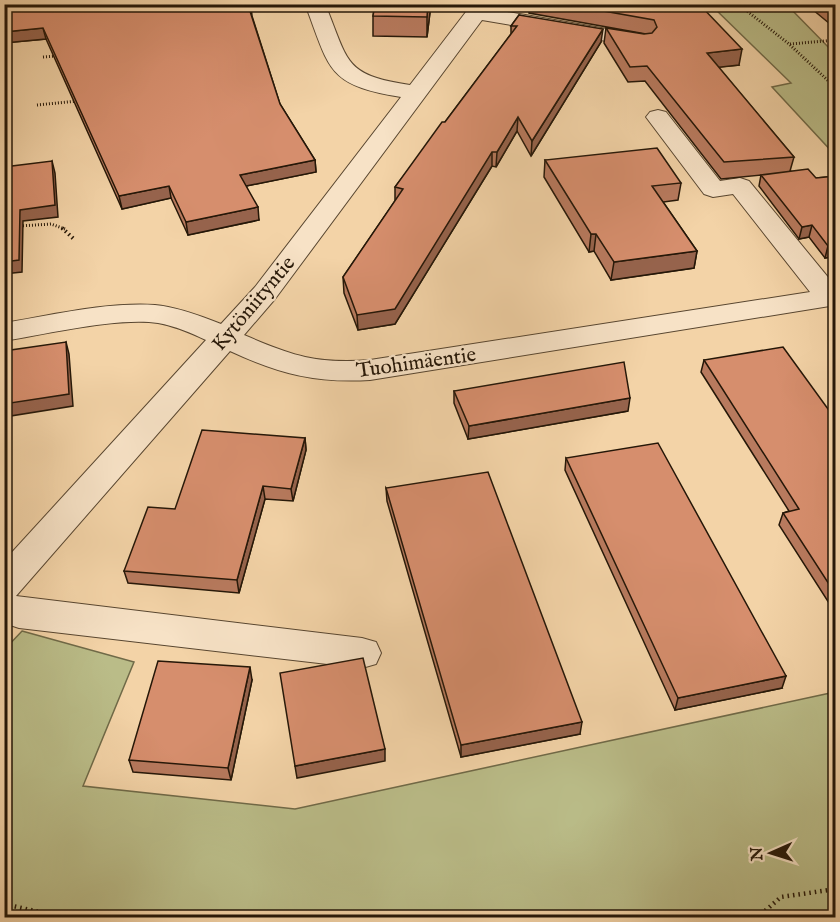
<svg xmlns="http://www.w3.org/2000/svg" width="840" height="922" font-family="'IM FELL English',serif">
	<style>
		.green { fill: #babc88; stroke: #706a48; stroke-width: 1.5 }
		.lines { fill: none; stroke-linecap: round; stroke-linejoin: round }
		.minor-casing { stroke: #584630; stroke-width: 2 }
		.path-far2 { stroke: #251708; stroke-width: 3; stroke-dasharray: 1 2; stroke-linecap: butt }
		.path-far1 { stroke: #251708; stroke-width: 4; stroke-dasharray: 1.5 3; stroke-linecap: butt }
		.path { stroke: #251708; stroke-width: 4.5; stroke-dasharray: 1.5 4; stroke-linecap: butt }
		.minor { fill: #f7e2c6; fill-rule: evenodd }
		.wall { fill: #b87a5e; stroke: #251708; stroke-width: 1.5 }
		.shaded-wall { fill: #96634c; stroke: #251708; stroke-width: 1.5 }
		.building { fill: #d68e6d; stroke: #251708; stroke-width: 1.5 }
		.labels { text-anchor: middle; stroke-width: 4.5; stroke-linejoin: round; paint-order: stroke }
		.street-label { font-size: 21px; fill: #251708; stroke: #f7e2c6 }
	</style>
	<rect width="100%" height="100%" fill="#f3d3a7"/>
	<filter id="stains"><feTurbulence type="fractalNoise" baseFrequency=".00333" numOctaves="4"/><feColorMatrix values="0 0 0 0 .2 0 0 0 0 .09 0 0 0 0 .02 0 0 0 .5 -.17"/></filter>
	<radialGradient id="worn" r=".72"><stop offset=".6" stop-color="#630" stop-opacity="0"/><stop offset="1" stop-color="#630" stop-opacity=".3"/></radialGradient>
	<g class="green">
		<polygon points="711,5 787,5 835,54 835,155 772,87 791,83"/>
		<polygon points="22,631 134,662 83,786 295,809 835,692 835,917 5,917 5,649"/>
	</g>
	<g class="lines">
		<defs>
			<path id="minor" d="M305,4H325C349,62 343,75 410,85L472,4H493L490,9L642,35L650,36L653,41L650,46L642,47L482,20L275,299L244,335C293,356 316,364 370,360L810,292L733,194L713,197L704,194L646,117L650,112L658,110L666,112L720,181L740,178L749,181L836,287V305L370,380C315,383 280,374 230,351L16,596L362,638L376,642L381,653L376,664L362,668L19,628L4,623V561L206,340C191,333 175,326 158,323C118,317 47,334 4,341V323C53,315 105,302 155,305C177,307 201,316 221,324L255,287L401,97C326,85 330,69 305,4Z"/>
		</defs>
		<use href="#minor" class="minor-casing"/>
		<g class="path-far2">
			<polyline points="738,4 789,44 836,88"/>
			<polyline points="790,44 836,40"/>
			<polyline points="43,57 56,56"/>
			<polyline points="37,105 78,101"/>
			<polyline points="20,226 51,224 65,229"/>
		</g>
		<polyline class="path-far1" points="62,228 75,240"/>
		<g class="path">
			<polyline points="4,904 66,918"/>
			<polyline points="757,918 781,897 836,889"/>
		</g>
		<use href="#minor" class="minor"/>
	</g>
	<g class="wall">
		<polygon points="4,4 251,5 252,16 280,104 315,160 316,172 246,186 259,220 188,235 171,198 122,209 46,39 4,43"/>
		<polygon points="375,4 431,4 427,37 373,36 373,16"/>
		<polygon points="529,4 699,4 739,65 718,67 794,157 790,171 816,178 836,176 836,256 825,258 809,237 799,239 759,186 761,175 721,179 645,81 628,82 604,43 606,28 646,34 529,13"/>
		<polygon points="806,4 836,4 836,29"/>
		<polygon points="519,15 601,42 531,156 517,131 496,167 492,166 395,324 358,330 344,293 343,277 395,201 395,187 445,122 511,34 511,26"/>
		<polygon points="545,160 681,183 678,200 663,202 697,251 694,268 611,280 594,251 589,252 544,177"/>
		<polygon points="704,360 836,420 836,614 779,525 783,513 789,511 701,372"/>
		<polygon points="454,391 628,411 468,439 454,403"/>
		<polygon points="305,438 306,450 293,501 265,499 239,593 128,583 124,571 175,509"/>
		<polygon points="566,458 782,688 675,710 565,470"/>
		<polygon points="386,488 580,734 461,757 387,501"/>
		<polygon points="252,680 231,780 133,772 129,760"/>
	</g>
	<g class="shaded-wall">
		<polygon points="428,4 431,4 427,37 427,17"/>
		<polygon points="43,28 46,39 4,43 4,32"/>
		<polygon points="603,29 601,42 531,156 532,141"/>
		<polygon points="742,49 739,65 704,69 707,53"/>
		<polygon points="518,117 517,131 496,167 497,152"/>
		<polygon points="492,152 492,166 395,324 358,330 357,315"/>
		<polygon points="315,160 316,172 241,187 240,175"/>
		<polygon points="52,161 55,173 58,217 23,221 22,272 4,274 4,262 20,210"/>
		<polygon points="169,186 171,198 122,209 119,196"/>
		<polygon points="258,207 259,220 188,235 186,222"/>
		<polygon points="812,225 809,237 799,239 802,227"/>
		<polygon points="591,234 596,234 594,251 589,252"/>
		<polygon points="836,245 836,256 825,258 828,246"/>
		<polygon points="697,251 694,268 611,280 614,262"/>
		<polygon points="66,342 69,354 73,406 4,417 4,404"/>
		<polygon points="630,398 628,411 468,439 469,426"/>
		<polygon points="305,438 306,450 293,501 291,489"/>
		<polygon points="263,486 265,499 239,593 237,580"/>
		<polygon points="250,667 252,680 231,780 228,768"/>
		<polygon points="786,676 782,688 675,710 678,698"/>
		<polygon points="582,722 580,734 461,757 461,745"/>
		<polygon points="385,749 385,761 297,778 295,766"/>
	</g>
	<g class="building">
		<polygon points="4,4 251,4 248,5 280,104 315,160 240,175 258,207 186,222 169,186 119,196 43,28 4,32"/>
		<polygon points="375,4 428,4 427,17 373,16"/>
		<polygon points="564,4 699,4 742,49 707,53 794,157 724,162 647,66 630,67 606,28 644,34 652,33 657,27 654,20"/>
		<polygon points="821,4 836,4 836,17"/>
		<polygon points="519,15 603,29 532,141 518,117 497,152 492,152 395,309 357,315 343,277 403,189 395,187 442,122 445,122 517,26 511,26"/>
		<polygon points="657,148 681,183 652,186 697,251 614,262 596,234 591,234 545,160"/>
		<polygon points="52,161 55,205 20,210 19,260 4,262 4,167"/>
		<polygon points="808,169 816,178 836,176 836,245 828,246 812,225 802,227 761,175"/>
		<polygon points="66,342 69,394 4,404 4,351"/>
		<polygon points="783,347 836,420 836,595 783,513 799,509 704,360"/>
		<polygon points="624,362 630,398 469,426 454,391"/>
		<polygon points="202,430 305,438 291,489 263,486 237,580 124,571 148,507 175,509"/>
		<polygon points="658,443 786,676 678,698 566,458"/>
		<polygon points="488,472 582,722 461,745 386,488"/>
		<polygon points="363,658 385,749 295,766 280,673"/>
		<polygon points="158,661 250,667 228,768 129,760"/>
	</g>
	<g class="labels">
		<g class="street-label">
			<text transform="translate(253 303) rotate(-50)" y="7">Kytöniityntie</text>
			<text transform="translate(416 362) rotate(-8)" y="7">Tuohimäentie</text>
		</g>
	</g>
	<rect width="840" height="922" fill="none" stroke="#f3d3a7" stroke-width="24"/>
	<rect x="6" y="6" width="828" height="910" fill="none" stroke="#251708" stroke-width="3"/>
	<rect x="12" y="12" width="816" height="898" fill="none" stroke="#251708" stroke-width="1.5"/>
	<g transform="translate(771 853) rotate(267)" stroke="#f7e2c6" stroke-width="4.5" paint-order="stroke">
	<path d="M0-4.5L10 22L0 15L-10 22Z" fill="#251708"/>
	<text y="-9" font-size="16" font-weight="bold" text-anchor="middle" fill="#251708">N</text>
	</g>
	<rect width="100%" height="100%" filter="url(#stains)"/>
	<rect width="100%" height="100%" fill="url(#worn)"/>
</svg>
